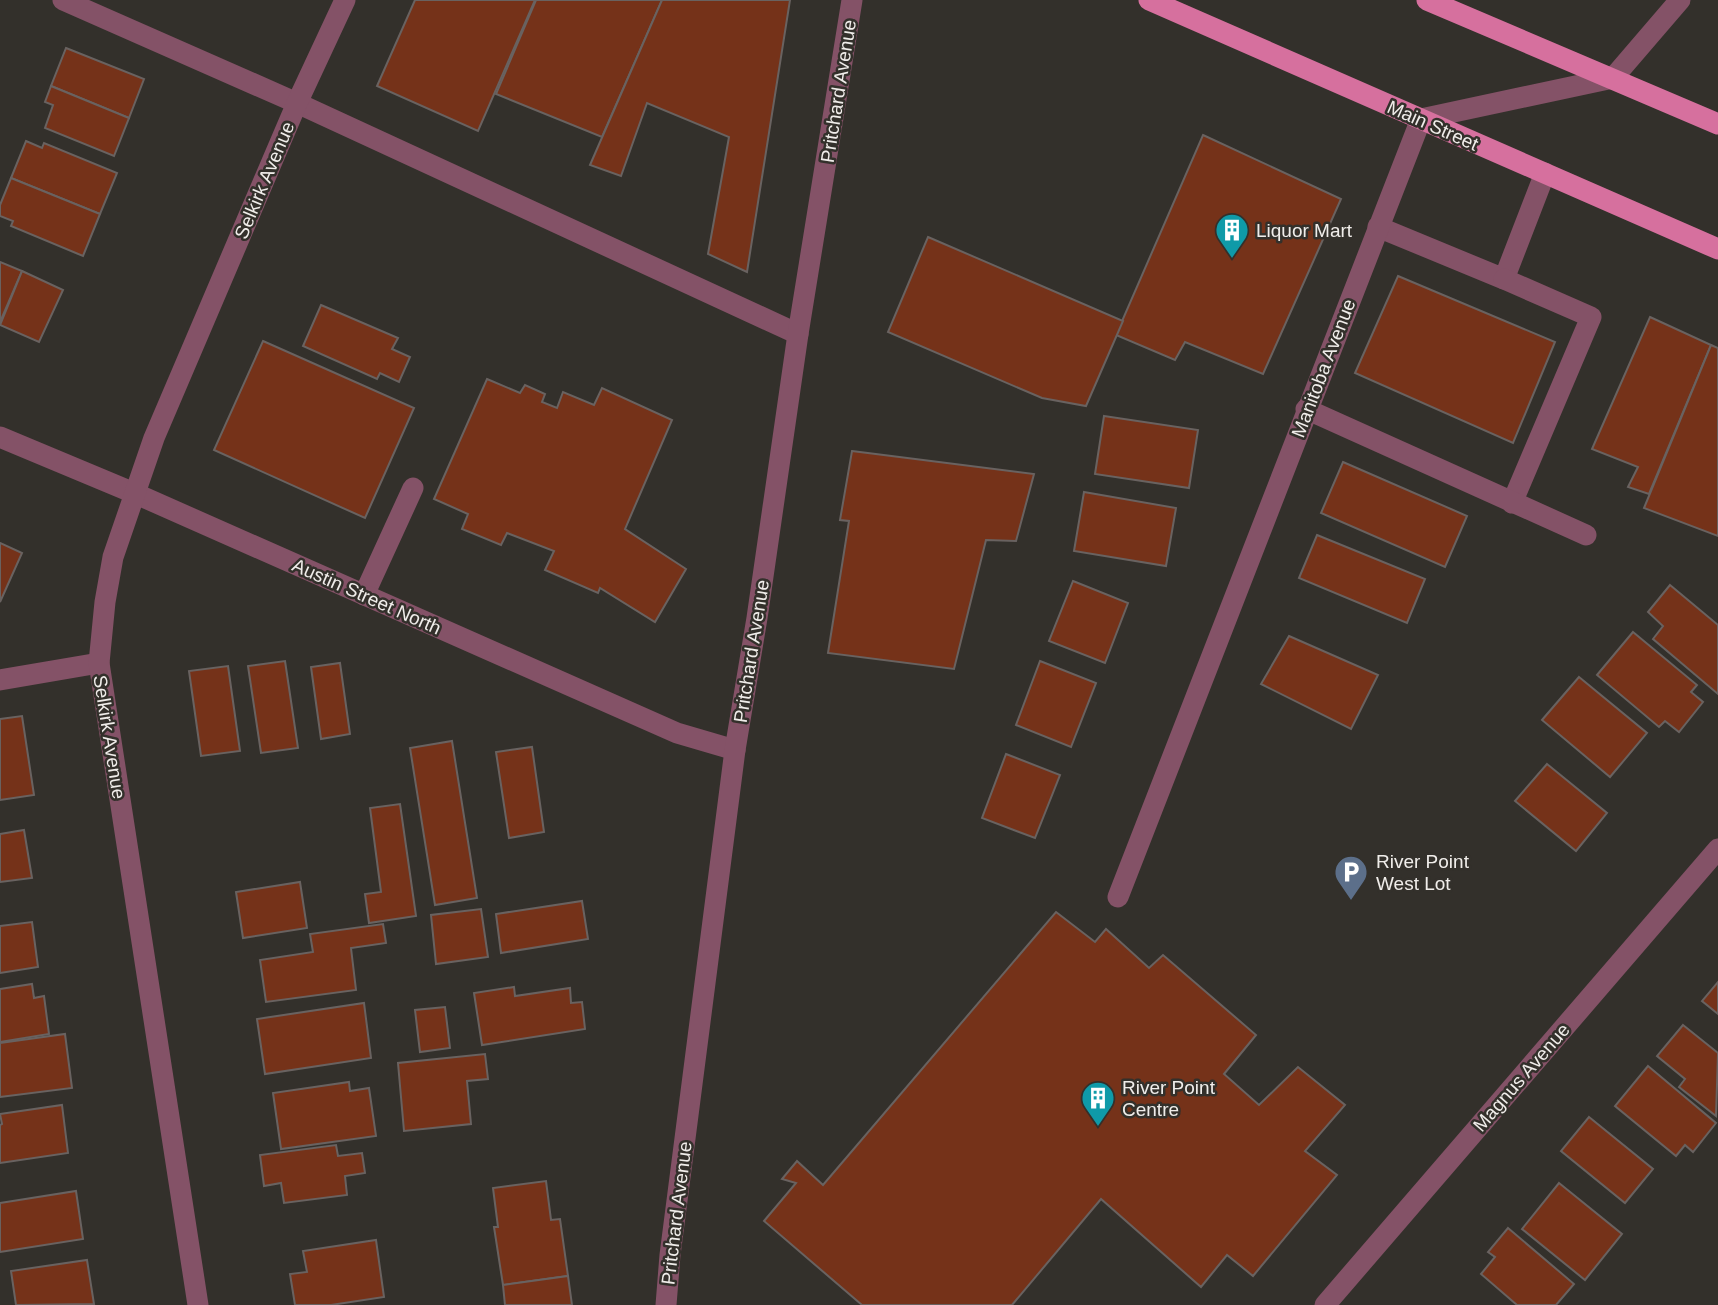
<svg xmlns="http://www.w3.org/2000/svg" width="1718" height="1305" font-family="Arial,sans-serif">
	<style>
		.building { fill: #753219; stroke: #696260; stroke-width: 2 }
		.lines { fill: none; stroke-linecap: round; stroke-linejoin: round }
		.lane { stroke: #845267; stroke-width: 21 }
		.street { stroke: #845267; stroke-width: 21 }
		.primary { stroke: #d6709e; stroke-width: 21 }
		.labels { text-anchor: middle; stroke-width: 5; stroke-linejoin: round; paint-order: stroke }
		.street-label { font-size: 19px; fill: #f0edea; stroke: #33302b }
		.poi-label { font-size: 19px; fill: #f0edea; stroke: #33302b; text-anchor: start }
	</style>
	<rect width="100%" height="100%" fill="#33302b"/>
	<g class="building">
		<polygon points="415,0 535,0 478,131 377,86"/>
		<polygon points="536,0 662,0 602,137 496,94"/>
		<polygon points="662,0 790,0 747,272 708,254 729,137 647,103 621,176 590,165"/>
		<polygon points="66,48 144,79 129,118 51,86"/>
		<polygon points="51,86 129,118 114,156 45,128 53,105 45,102"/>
		<polygon points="1203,135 1341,199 1263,374 1185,342 1175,360 1116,335"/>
		<polygon points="26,141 42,148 44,143 117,173 100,214 11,178"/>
		<polygon points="11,178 100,214 83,256 11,226 13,221 0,216 0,205"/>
		<polygon points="928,237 1123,321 1086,406 1042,398 888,332"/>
		<polygon points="0,262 22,271 0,322"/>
		<polygon points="22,271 63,290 39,342 0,325"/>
		<polygon points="1398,276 1555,342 1513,443 1355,373"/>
		<polygon points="321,305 398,338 392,349 410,357 399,382 380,373 377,379 303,346"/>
		<polygon points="1650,317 1711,345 1649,494 1628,487 1638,467 1592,449"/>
		<polygon points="263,341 414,408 365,518 214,450"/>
		<polygon points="1711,345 1718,348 1718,536 1644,508"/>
		<polygon points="487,379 520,393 525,385 545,394 542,402 557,408 563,392 594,405 602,388 672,420 625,529 686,569 655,622 600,588 598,593 545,570 554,551 507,533 501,545 462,529 468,514 434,499"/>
		<polygon points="1104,416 1198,430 1189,488 1095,474"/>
		<polygon points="852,451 1034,474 1016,541 986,540 954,669 828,653 849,521 840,520"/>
		<polygon points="1343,462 1467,516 1445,567 1321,513"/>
		<polygon points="1084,492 1176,508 1166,566 1074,551"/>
		<polygon points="1317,535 1425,579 1407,623 1299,578"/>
		<polygon points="0,543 22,553 0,602"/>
		<polygon points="1073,581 1128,603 1105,663 1049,641"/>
		<polygon points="1670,585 1718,625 1718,694 1653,639 1663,626 1648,612"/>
		<polygon points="1633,632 1697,685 1691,692 1703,702 1679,732 1665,721 1659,727 1597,675"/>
		<polygon points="1289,636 1378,675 1351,729 1261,684"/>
		<polygon points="285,661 298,748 261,753 248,666"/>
		<polygon points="1040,661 1096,683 1071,747 1016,725"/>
		<polygon points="340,663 350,734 321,739 311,667"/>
		<polygon points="228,666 240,751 201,756 189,671"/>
		<polygon points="1579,677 1647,733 1610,777 1542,720"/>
		<polygon points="22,716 34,795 0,800 0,719"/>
		<polygon points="452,741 477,898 435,905 410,748"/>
		<polygon points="532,747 544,832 509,838 496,752"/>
		<polygon points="1006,754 1060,775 1035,838 982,818"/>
		<polygon points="1547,764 1607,813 1576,851 1515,801"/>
		<polygon points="400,804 416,916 369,923 365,894 381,892 370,808"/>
		<polygon points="24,830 32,878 0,882 0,834"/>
		<polygon points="300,882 307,928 243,938 236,892"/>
		<polygon points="582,901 588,939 501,953 496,914"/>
		<polygon points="481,909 488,957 436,964 431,915"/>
		<polygon points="1056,912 1095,942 1106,929 1149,968 1163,955 1256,1035 1224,1074 1259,1105 1298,1067 1345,1105 1305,1151 1337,1175 1253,1276 1227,1255 1201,1287 1101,1199 1012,1305 862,1305 764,1221 796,1183 782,1179 797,1161 823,1185"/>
		<polygon points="32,922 38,967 0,973 0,926"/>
		<polygon points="383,924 386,943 351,948 356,990 266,1002 260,960 313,952 310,934"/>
		<polygon points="1718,982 1718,1014 1702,1001"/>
		<polygon points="32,984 34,998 44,996 49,1034 0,1042 0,989"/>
		<polygon points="514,987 515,996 570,988 571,1003 582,1002 585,1029 482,1045 474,993"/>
		<polygon points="364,1003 371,1058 265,1074 257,1019"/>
		<polygon points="445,1007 450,1048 420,1052 415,1010"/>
		<polygon points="1683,1025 1718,1053 1716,1116 1679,1087 1685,1079 1657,1056"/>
		<polygon points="65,1034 72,1088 0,1097 0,1043"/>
		<polygon points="485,1054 488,1079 467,1081 471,1124 404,1131 398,1063"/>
		<polygon points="1648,1066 1716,1123 1693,1152 1685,1145 1676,1156 1615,1106"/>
		<polygon points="349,1082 350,1091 369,1088 376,1136 281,1149 273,1093"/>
		<polygon points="62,1105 68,1153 0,1163 0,1125 2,1124 0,1114"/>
		<polygon points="1589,1117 1653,1169 1625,1203 1561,1151"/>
		<polygon points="336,1145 338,1156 362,1153 365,1173 345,1176 347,1195 284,1203 281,1183 264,1186 260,1155"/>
		<polygon points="546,1181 551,1220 560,1219 568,1276 503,1285 494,1227 498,1227 493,1188"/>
		<polygon points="1559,1183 1622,1234 1585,1280 1522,1229"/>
		<polygon points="76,1191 83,1239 0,1252 0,1203"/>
		<polygon points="1508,1228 1574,1284 1556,1305 1517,1305 1481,1274 1495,1257 1488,1252"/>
		<polygon points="376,1240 384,1297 331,1305 295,1305 290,1274 307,1272 303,1251"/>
		<polygon points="87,1260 94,1304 16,1305 11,1271"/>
		<polygon points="568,1276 572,1305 505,1305 503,1285"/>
	</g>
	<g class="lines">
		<g class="lane">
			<polyline points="63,0 297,103 798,334"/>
			<polyline points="1378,227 1504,279 1545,173"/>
			<polyline points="1504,279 1591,317 1512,503"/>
			<polyline points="1306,409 1586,535"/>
			<polyline points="364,595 413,488"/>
			<polyline points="0,680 99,663"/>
		</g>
		<g class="street">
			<polyline points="0,437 134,493 677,733 735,750"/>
			<polyline points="1118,897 1421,119 1613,78 1680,0"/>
			<polyline points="198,1305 99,663 105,602 113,557 154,438 297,103 345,0"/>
			<polyline points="666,1305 670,1255 735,750 757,618 798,334 852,0"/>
			<polyline points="1325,1305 1718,849"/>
		</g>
		<g class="primary">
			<polyline points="1149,0 1718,249"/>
			<polyline points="1427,0 1718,124"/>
		</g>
	</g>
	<defs>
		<symbol id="building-pin" viewBox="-11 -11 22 30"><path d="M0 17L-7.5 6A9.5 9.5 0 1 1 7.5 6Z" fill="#0f9aa8" stroke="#33302b"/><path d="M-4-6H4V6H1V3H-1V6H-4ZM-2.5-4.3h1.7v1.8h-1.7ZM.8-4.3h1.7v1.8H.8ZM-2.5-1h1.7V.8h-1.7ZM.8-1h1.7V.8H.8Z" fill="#fff"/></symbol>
		<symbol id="parking-pin" viewBox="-11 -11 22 30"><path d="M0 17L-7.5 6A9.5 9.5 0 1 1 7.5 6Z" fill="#5c6f8a" stroke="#33302b"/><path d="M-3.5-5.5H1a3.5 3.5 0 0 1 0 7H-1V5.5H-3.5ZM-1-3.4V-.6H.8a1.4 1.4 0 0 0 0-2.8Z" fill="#fff"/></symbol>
	</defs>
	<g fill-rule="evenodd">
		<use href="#building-pin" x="1213" y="211" width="38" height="52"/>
		<use href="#parking-pin" x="1332" y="853" width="38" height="52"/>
		<use href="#building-pin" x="1079" y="1079" width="38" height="52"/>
	</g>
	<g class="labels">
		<g class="street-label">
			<text transform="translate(838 91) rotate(-81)" y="7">Pritchard Avenue</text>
			<text transform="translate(1433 125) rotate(24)" y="7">Main Street</text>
			<text transform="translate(264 180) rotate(-67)" y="7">Selkirk Avenue</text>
			<text transform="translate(1323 368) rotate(-69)" y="7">Manitoba Avenue</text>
			<text transform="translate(367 596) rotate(24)" y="7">Austin Street North</text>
			<text transform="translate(751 651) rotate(-81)" y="7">Pritchard Avenue</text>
			<text transform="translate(110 737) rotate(81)" y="7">Selkirk Avenue</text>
			<text transform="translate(1521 1077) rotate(-49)" y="7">Magnus Avenue</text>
			<text transform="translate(676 1213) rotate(-83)" y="7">Pritchard Avenue</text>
		</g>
		<g class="poi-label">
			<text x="1256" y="237">Liquor Mart</text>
			<text x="1376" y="868">River Point<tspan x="1376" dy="22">West Lot</tspan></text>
			<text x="1122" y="1094">River Point<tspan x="1122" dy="22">Centre</tspan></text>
		</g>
	</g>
</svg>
